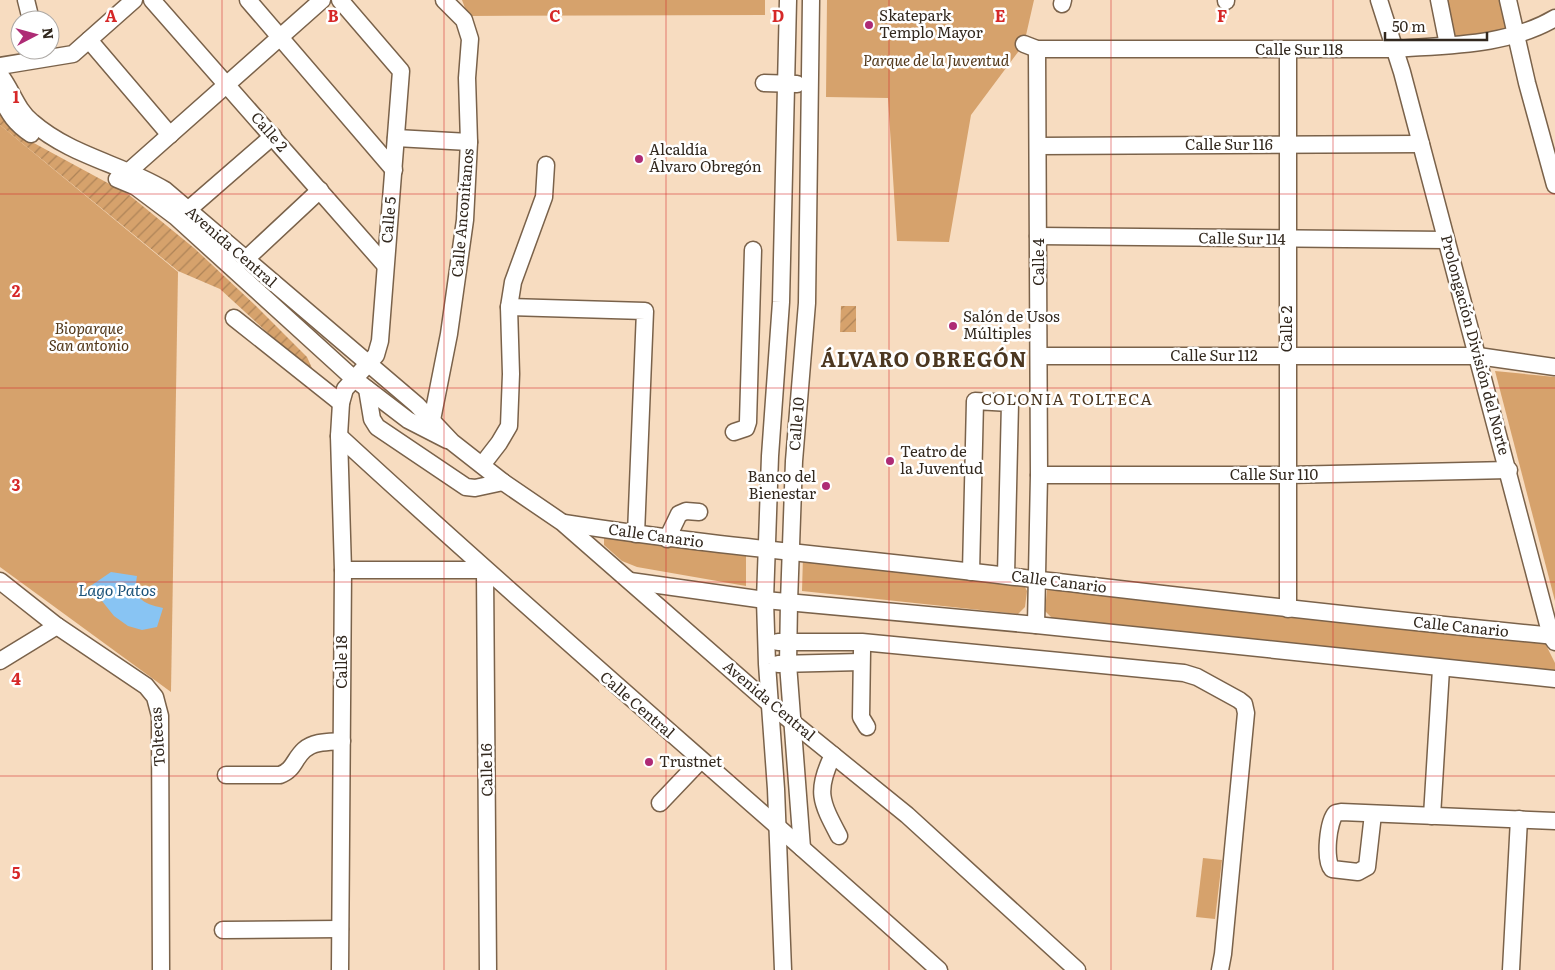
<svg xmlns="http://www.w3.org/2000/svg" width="1555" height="970" font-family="Literata,serif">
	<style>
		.park { fill: #d6a26c }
		.garden { fill: url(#garden-furrows) }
		.water { fill: #88c4f3 }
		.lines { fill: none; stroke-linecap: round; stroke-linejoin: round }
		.minor-casing { stroke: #7a624a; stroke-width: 19 }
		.minor { stroke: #fff; stroke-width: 16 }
		.grid { fill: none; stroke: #d62828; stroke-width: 1; stroke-opacity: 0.55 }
		.poi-dot { fill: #ae2b75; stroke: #fff; stroke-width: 2 }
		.labels { text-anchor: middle; stroke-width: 5; stroke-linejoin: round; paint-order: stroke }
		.poi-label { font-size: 15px; fill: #32281e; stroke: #fff; text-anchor: start }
		.street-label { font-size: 15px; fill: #32281e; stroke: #fff }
		.park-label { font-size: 15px; font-style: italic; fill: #52381a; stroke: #fff }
		.neighbourhood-label { font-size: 16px; letter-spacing: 1px; fill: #4c3720; stroke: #fff }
		.water-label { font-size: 16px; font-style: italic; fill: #1c537a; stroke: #fff }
		.district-label { font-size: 20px; font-weight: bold; letter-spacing: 1px; fill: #4c3720; stroke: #fff }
		.grid-label { font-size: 16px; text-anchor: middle; font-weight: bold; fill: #d62828; stroke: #fff; stroke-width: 5; stroke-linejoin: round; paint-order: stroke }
	</style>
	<defs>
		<pattern id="garden-furrows" width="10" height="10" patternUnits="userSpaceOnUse" patternTransform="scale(1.25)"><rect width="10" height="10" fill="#d6a26c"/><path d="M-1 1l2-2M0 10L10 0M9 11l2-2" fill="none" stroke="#ae8458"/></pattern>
	</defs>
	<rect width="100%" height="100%" fill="#f7dcc0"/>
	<g class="park">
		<polygon points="462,0 765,0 765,15 468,16"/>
		<polygon points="827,0 1034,0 1024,44 971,115 949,242 897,241 888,98 826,97"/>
		<polygon points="1441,0 1504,0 1512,30 1450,43"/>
		<polygon points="0,125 178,272 171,692 0,567"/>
		<polygon points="1495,371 1555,377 1555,601"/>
		<polygon points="604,536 746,551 746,586 637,567 622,561 604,545"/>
		<polygon points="803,556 1024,585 1027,591 1025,607 1018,614 802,591"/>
		<polygon points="1050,586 1543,639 1555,663 1555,674 1052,618 1045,611 1047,590"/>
		<polygon points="1203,858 1222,860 1215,919 1196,917"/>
	</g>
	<g class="garden">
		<polygon points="0,111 9,124 32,142 128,194 194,248 255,305 307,357 316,377 220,289 178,271 0,125"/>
		<polygon points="841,306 856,306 856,332 840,332"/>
	</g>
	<path class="water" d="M111,572L137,576C133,599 142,603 163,608L157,627L142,630L128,626L114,616L102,601L86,589Z"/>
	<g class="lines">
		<defs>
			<g id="minor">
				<polyline points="26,0 31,20"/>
				<polyline points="152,0 385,265"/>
				<polyline points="248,0 394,170"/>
				<polyline points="340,0 401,71 380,341 376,355 345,389 341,403 339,436 343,570 340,970"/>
				<polyline points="1226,0 1226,1"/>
				<polyline points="1379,0 1402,72 1551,636 1555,642"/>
				<polyline points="1439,0 1448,45"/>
				<polyline points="1508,0 1527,83 1555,185"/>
				<polyline points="1062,4 1063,0"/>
				<polyline points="89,40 170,135"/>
				<path d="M1024,44L1037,49H1394C1447,45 1508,46 1555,18"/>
				<polyline points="0,66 73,54 134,0"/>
				<path d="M0,75C12,90 16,109 32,122C71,156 122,164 165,190L417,405L452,442L503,482L563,523L770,704L907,815L1077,970"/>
				<polyline points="764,83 797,84"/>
				<path d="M0,96C9,113 14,123 31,134"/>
				<polyline points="396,138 469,142"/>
				<polyline points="1038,146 1421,144"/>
				<polyline points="128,172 322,0"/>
				<polyline points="117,179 136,187 176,217 353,378 408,420 447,440"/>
				<polyline points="189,209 273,136"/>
				<polyline points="1038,236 1446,240"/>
				<polyline points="245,260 320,190"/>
				<polyline points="509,307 645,311 636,534"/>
				<polyline points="234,318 341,403"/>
				<polyline points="1039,356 1478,356 1555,367"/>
				<polyline points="367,389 372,419 377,427 466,487 475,488 503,482"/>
				<polyline points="429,427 432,420 449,334 465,220 469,142 467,78 470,39 464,20 444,0"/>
				<polyline points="734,432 746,428 748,422 753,250"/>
				<path d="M339,436C536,618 740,791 939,970"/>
				<polyline points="482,465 499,443 509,426 511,374 509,307 513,282 544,197 546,165"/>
				<polyline points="1039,475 1286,475 1509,470"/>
				<path d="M564,523C711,546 859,558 1007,576C1189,597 1372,619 1555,636"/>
				<polyline points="667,539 679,514 686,511 699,512"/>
				<polyline points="343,570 485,570"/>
				<polyline points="485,570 488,970"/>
				<polyline points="971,572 975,401 1010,403 1006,575"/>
				<polyline points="0,581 57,626 146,686 155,697 160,716 161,970"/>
				<polyline points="630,581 765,600 1036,625 1555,679"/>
				<polyline points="1288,609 1288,50"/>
				<polyline points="1036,625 1039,475 1037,49"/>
				<polyline points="778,642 862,642 1184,673 1197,677 1239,700 1244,704 1246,713 1223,954 1220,970"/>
				<polyline points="862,651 861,717 867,727"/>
				<polyline points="0,661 57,626"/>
				<polyline points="778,664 861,662"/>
				<path d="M833,755C815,791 821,802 839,836"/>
				<path d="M226,775H280C294,770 294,759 304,750C314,741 329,742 342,741"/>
				<polyline points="660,803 701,760"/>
				<path d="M1373,814L1367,867L1358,872L1332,869C1324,860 1328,821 1336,813L1341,812L1555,821"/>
				<polyline points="1432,816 1441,669"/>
				<polyline points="802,848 788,664 789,602 794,461 807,303 811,0"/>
				<polyline points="223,930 340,929"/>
				<polyline points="783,970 776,789 767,664 765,600 770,456 781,302 788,0"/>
				<polyline points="1511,970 1519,819"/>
			</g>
		</defs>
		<use href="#minor" class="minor-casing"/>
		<use href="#minor" class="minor"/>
	</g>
	<path class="grid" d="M222,0V970M444,0V970M666,0V970M889,0V970M1111,0V970M1333,0V970M0,194H1555M0,388H1555M0,582H1555M0,776H1555"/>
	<g class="poi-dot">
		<circle cx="869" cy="25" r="5"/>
		<circle cx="639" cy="159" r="5"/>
		<circle cx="953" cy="326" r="5"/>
		<circle cx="890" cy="461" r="5"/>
		<circle cx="826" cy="486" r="5"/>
		<circle cx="649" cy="762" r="5"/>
	</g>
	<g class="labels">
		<g class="poi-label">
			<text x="879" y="21">Skatepark<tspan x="879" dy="17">Templo Mayor</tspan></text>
			<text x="649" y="155">Alcaldía<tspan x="649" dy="17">Álvaro Obregón</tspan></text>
			<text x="963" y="322">Salón de Usos<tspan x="963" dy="17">Múltiples</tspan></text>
			<text x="900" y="457">Teatro de<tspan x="900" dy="17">la Juventud</tspan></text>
			<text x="816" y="482" text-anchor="end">Banco del<tspan x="816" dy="17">Bienestar</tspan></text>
			<text x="659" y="767">Trustnet</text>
		</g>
		<g class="street-label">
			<text x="1299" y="55">Calle Sur 118</text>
			<text transform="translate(269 132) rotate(49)" y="5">Calle 2</text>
			<text x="1229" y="150">Calle Sur 116</text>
			<text transform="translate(463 213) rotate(-85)" y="5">Calle Anconitanos</text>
			<text transform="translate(389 220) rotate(-85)" y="5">Calle 5</text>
			<text transform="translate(1242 239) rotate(1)" y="5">Calle Sur 114</text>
			<text transform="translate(231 247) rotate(41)" y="5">Avenida Central</text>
			<text transform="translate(1039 262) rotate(-90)" y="5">Calle 4</text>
			<text transform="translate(1287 329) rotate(-90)" y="5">Calle 2</text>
			<text transform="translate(1475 345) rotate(75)" y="5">Prolongación División del Norte</text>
			<text x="1214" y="361">Calle Sur 112</text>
			<text transform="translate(797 424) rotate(-85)" y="5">Calle 10</text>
			<text x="1274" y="480">Calle Sur 110</text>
			<text transform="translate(656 536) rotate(8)" y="5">Calle Canario</text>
			<text transform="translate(1059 582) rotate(7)" y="5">Calle Canario</text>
			<text transform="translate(1461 627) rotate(6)" y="5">Calle Canario</text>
			<text transform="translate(342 662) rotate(-90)" y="5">Calle 18</text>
			<text transform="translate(769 701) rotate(40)" y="5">Avenida Central</text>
			<text transform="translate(637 705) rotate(41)" y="5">Calle Central</text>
			<text transform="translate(158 737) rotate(-94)" y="5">Toltecas</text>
			<text transform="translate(487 770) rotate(-91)" y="5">Calle 16</text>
		</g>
		<g class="park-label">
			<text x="936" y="66">Parque de la Juventud</text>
			<text x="89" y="334">Bioparque<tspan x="89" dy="17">San antonio</tspan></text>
		</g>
		<g class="neighbourhood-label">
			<text x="1067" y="405">COLONIA TOLTECA</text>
		</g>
		<g class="water-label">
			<text x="117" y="596">Lago Patos</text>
		</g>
		<g class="district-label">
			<text x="924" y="367">ÁLVARO OBREGÓN</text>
		</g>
	</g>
	<g class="grid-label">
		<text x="111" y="22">A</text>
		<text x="333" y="22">B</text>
		<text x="555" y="22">C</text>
		<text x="778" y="22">D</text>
		<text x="1000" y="22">E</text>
		<text x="1222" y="22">F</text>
		<text x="16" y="103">1</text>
		<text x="16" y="297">2</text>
		<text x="16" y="491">3</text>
		<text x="16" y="685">4</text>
		<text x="16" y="879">5</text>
	</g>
	<g transform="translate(35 35) rotate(84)"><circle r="24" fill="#ffffff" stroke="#ada9a5"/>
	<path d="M0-4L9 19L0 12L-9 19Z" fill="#ae2b75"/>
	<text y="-8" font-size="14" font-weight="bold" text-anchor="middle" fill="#32281e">N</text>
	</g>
	<path d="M1385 32v8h102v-8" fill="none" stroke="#32281e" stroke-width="2.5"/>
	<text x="1392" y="32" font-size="15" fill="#32281e" stroke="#ffffff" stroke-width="4" paint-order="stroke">50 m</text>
</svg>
